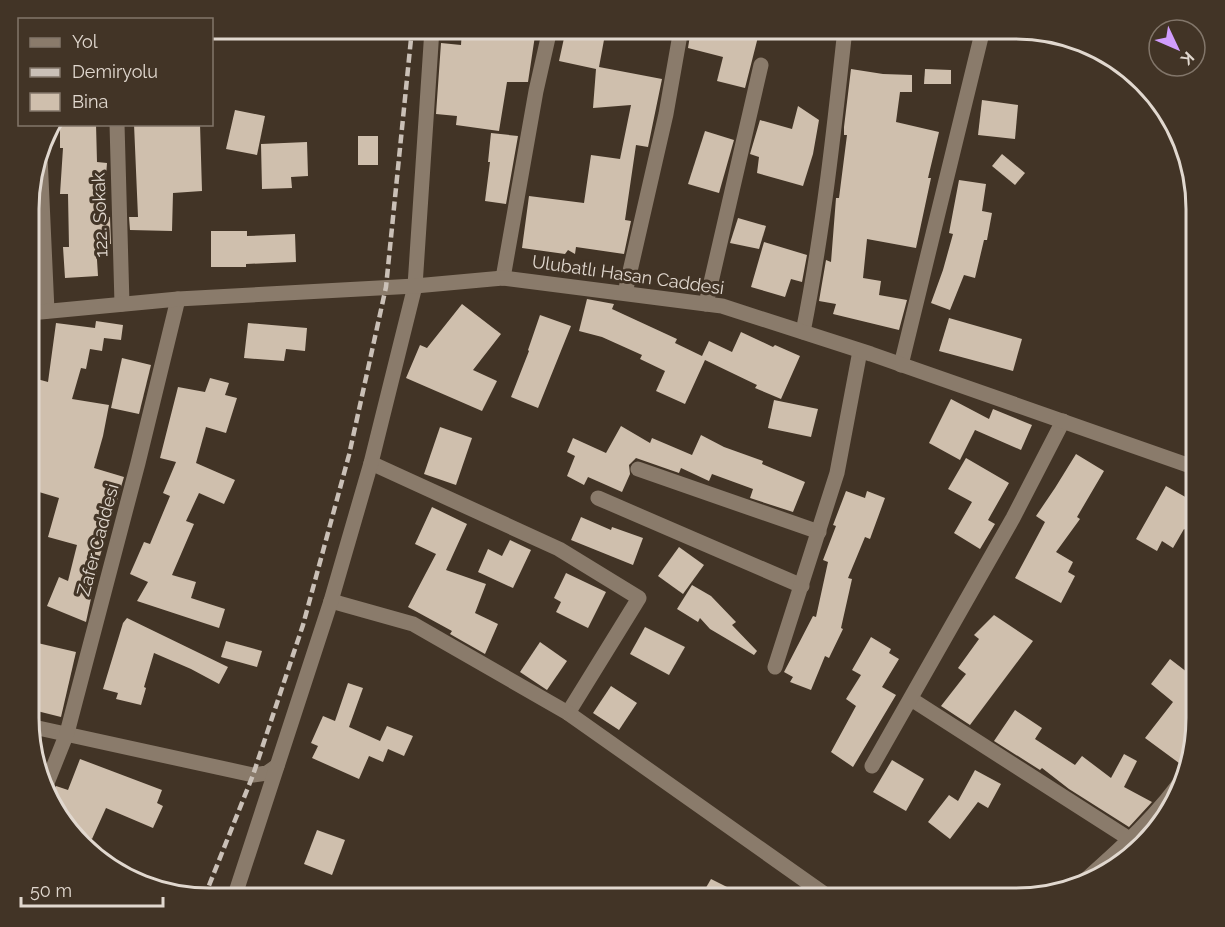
<svg xmlns="http://www.w3.org/2000/svg" width="1225" height="927" font-family="Raleway,sans-serif">
	<style>
		.building { fill: #cfbfad }
		.lines { fill: none; stroke-linecap: round; stroke-linejoin: round }
		.minor { stroke: #8a7b6b; stroke-width: 15 }
		.tertiary { stroke: #8a7b6b; stroke-width: 15 }
		.rail { stroke: #cac0b7; stroke-width: 4.5; stroke-dasharray: 9 4.5; stroke-linecap: butt }
		.labels { text-anchor: middle; stroke-width: 6; stroke-linejoin: round; paint-order: stroke }
		.street-label { font-size: 18px; fill: #e1d8cf; stroke: #423426 }
		.rim { fill: none; stroke: #e1d8cf; stroke-width: 3 }
	</style>
	<rect width="100%" height="100%" fill="#423426"/>
	<g class="building">
		<polygon points="462,29 536,29 528,82 507,82 499,131 456,125 457,116 436,114 441,43 461,45"/>
		<polygon points="566,29 606,29 599,67 662,79 648,147 636,145 625,220 631,221 624,254 576,247 575,254 568,250 565,254 522,248 529,196 584,203 591,155 620,159 631,105 593,108 596,69 559,61"/>
		<polygon points="691,29 760,29 745,88 717,81 723,57 688,48"/>
		<polygon points="851,69 883,74 912,75 912,92 900,92 896,122 939,132 928,178 931,178 916,248 867,239 863,278 881,281 879,295 907,300 899,330 833,314 836,304 819,301 826,260 831,262 836,198 839,198 847,135 844,135 844,127"/>
		<polygon points="925,69 951,70 951,84 924,84"/>
		<polygon points="982,100 1018,105 1015,139 978,135"/>
		<polygon points="798,106 819,120 813,154 803,186 757,173 759,157 750,154 760,120 792,129"/>
		<polygon points="235,110 265,116 257,155 226,149"/>
		<polygon points="60,124 96,124 97,162 107,163 103,217 110,217 111,244 96,244 98,276 65,278 63,247 69,247 68,194 60,194 63,148 60,148"/>
		<polygon points="134,124 200,124 202,191 173,193 172,231 130,230 129,217 138,217"/>
		<polygon points="705,131 734,140 719,193 688,184"/>
		<polygon points="491,133 518,136 506,204 485,201 490,162 488,162"/>
		<rect x="358" y="136" width="20" height="29"/>
		<polygon points="307,142 308,176 291,177 292,188 262,189 261,144"/>
		<polygon points="1002,154 1025,173 1015,185 992,166"/>
		<polygon points="959,180 986,184 982,211 992,213 987,240 984,240 975,278 964,275 950,310 931,303 943,270 953,234 949,233"/>
		<polygon points="738,218 766,226 759,249 730,243"/>
		<polygon points="211,231 247,231 247,236 295,234 296,262 246,264 246,267 211,267"/>
		<polygon points="764,242 807,255 802,282 791,279 785,297 751,287"/>
		<polygon points="587,299 614,304 612,309 677,339 675,343 702,356 709,341 732,352 741,332 773,347 775,345 800,356 781,399 755,388 757,385 705,360 685,404 656,391 665,371 640,359 642,355 602,337 579,331"/>
		<polygon points="462,304 501,334 473,370 497,381 482,411 406,378 420,345 427,348"/>
		<polygon points="540,315 571,326 538,408 511,397 529,351 528,350"/>
		<polygon points="949,318 1022,339 1013,371 939,351"/>
		<polygon points="96,321 123,325 121,340 104,338 102,351 90,349 86,369 81,368 72,399 109,405 103,436 94,468 124,477 100,556 86,622 47,606 59,577 68,581 77,545 48,537 59,498 29,489 30,433 33,421 30,420 30,401 37,379 48,382 56,323 95,328"/>
		<polygon points="248,323 307,328 305,351 286,349 284,361 244,358"/>
		<polygon points="122,358 151,365 139,414 111,408"/>
		<polygon points="210,378 229,383 225,395 237,398 226,433 206,427 196,463 235,480 224,504 199,493 186,521 194,524 172,575 196,582 191,598 225,609 219,628 137,601 148,582 130,574 144,542 150,544 170,496 163,493 176,462 160,458 178,387 205,392"/>
		<polygon points="951,399 989,419 993,409 1032,425 1021,450 975,430 960,460 929,443"/>
		<polygon points="774,400 818,409 811,437 768,428"/>
		<polygon points="621,426 650,443 652,438 692,455 701,435 724,447 763,461 762,464 805,482 793,512 750,498 753,489 712,474 709,481 681,468 679,473 636,458 629,465 630,474 622,492 588,477 584,485 567,476 575,456 567,452 573,438 606,453"/>
		<polygon points="440,427 472,438 456,485 424,474"/>
		<polygon points="1076,454 1104,471 1077,517 1080,519 1056,552 1073,562 1068,572 1075,576 1061,603 1015,578 1045,522 1036,516 1055,488"/>
		<polygon points="966,458 1009,483 988,520 995,524 980,549 954,533 972,502 948,489"/>
		<polygon points="1166,486 1196,503 1196,536 1184,529 1173,548 1162,541 1157,551 1136,539"/>
		<polygon points="846,491 865,498 867,491 885,498 870,539 865,537 848,578 852,579 841,628 843,629 829,658 825,656 811,690 790,682 793,677 784,672 813,616 816,617 828,562 823,560 836,526 833,525"/>
		<polygon points="432,507 467,524 446,570 486,584 475,613 498,624 485,654 450,634 452,631 408,607 436,554 415,544"/>
		<polygon points="581,517 611,530 612,527 643,538 633,565 571,540"/>
		<polygon points="510,540 531,550 513,588 478,572 488,549 502,556"/>
		<polygon points="679,547 704,565 683,594 658,576"/>
		<polygon points="566,573 606,592 588,628 556,612 561,602 554,598"/>
		<polygon points="692,585 711,596 736,622 732,625 757,651 754,655 710,629 700,618 698,622 677,609"/>
		<polygon points="994,615 1033,641 970,725 941,706 966,674 958,668 979,639 974,635"/>
		<polygon points="127,618 228,667 219,684 191,669 154,653 144,687 146,688 141,705 116,699 118,693 103,689 123,623"/>
		<polygon points="645,627 685,647 669,675 630,654"/>
		<polygon points="871,637 891,649 889,653 899,659 882,687 896,695 853,767 831,752 856,706 846,699 861,675 852,670"/>
		<polygon points="29,641 76,652 61,717 29,709"/>
		<polygon points="226,641 262,651 257,667 221,657"/>
		<polygon points="540,642 567,661 547,690 520,672"/>
		<polygon points="1170,659 1196,679 1196,730 1193,745 1179,763 1145,738 1173,702 1151,684"/>
		<polygon points="348,683 363,688 349,727 380,741 387,726 413,736 404,756 388,749 383,762 369,756 359,779 312,758 318,746 311,743 323,716 335,721"/>
		<polygon points="611,686 637,703 619,730 593,713"/>
		<polygon points="1015,710 1042,728 1035,739 1075,765 1082,756 1111,778 1124,754 1137,761 1124,787 1152,802 1129,827 1069,789 1042,768 1040,770 994,741"/>
		<polygon points="80,759 162,790 157,803 163,806 153,828 106,808 92,839 72,830 47,797 51,795 56,786 68,790"/>
		<polygon points="892,760 924,779 906,811 873,792"/>
		<polygon points="975,770 1001,784 988,808 978,802 950,839 928,822 949,795 958,801"/>
		<polygon points="317,830 345,840 332,875 304,864"/>
		<polygon points="711,879 749,898 700,898"/>
	</g>
	<g class="lines">
		<g class="minor">
			<polyline points="117,124 122,304"/>
			<polyline points="40,156 47,311"/>
			<polyline points="503,278 536,91 550,29"/>
			<polyline points="625,293 666,114 681,29"/>
			<polyline points="706,304 761,65"/>
			<path d="M803,332C823,232 834,131 845,29"/>
			<polyline points="901,365 983,29"/>
			<polyline points="371,463 559,549 639,598 568,713"/>
			<polyline points="638,469 819,532"/>
			<polyline points="598,498 802,586"/>
			<polyline points="331,601 413,624 568,713 830,898"/>
			<polyline points="775,667 837,473 860,351"/>
			<polyline points="911,699 1131,840"/>
			<polyline points="29,726 253,775 267,773 277,766"/>
			<polyline points="872,766 1013,518 1063,421"/>
			<polyline points="45,788 67,733 138,463 178,299"/>
			<path d="M1082,883C1119,850 1158,816 1186,774"/>
			<polyline points="234,898 331,601 371,463 415,286 432,29"/>
		</g>
		<polyline class="tertiary" points="30,313 178,299 415,286 503,278 706,304 722,306 871,354 1196,468"/>
		<polyline class="rail" points="204,898 253,775 303,625 349,455 386,287 412,29"/>
	</g>
	<g class="labels">
		<g class="street-label">
			<text transform="translate(100 215) rotate(-92)" y="6">122. Sokak</text>
			<text transform="translate(628 275) rotate(8)" y="6">Ulubatlı Hasan Caddesi</text>
			<text transform="translate(98 540) rotate(-75)" y="6">Zafer Caddesi</text>
		</g>
	</g>
	<path d="M0 0H1225V927H0ZM209 39H1016A170 170 0 0 1 1186 209V718A170 170 0 0 1 1016 888H209A170 170 0 0 1 39 718V209A170 170 0 0 1 209 39Z" fill="#423426" fill-rule="evenodd"/>
	<path class="rim" d="M209 39H1016A170 170 0 0 1 1186 209V718A170 170 0 0 1 1016 888H209A170 170 0 0 1 39 718V209A170 170 0 0 1 209 39Z"/>
	<rect x="18" y="18" width="195" height="108" fill="#423426" stroke="#82766a" stroke-width="1.5"/>
	<rect x="30" y="38" width="30" height="9" fill="#8a7b6b" stroke="#82766a" stroke-width="1.5"/>
	<text x="72" y="48" font-size="18" fill="#e1d8cf">Yol</text>
	<rect x="30" y="68" width="30" height="9" fill="#cac0b7" stroke="#82766a" stroke-width="1.5"/>
	<text x="72" y="78" font-size="18" fill="#e1d8cf">Demiryolu</text>
	<rect x="30" y="93" width="30" height="18" fill="#cfbfad" stroke="#82766a" stroke-width="1.5"/>
	<text x="72" y="108" font-size="18" fill="#e1d8cf">Bina</text>
	<g transform="translate(1177 48) rotate(134)"><circle r="28" fill="#423426" stroke="#82766a" stroke-width="1.5"/>
	<path d="M0-4.5L10 22L0 15L-10 22Z" fill="#d19dfe"/>
	<text y="-9" font-size="16" font-weight="bold" text-anchor="middle" fill="#e1d8cf">K</text>
	</g>
	<path d="M21 897v9h142v-9" fill="none" stroke="#e1d8cf" stroke-width="3"/>
	<text x="30" y="897" font-size="18" fill="#e1d8cf" stroke="#423426" stroke-width="4.5" paint-order="stroke">50 m</text>
</svg>
